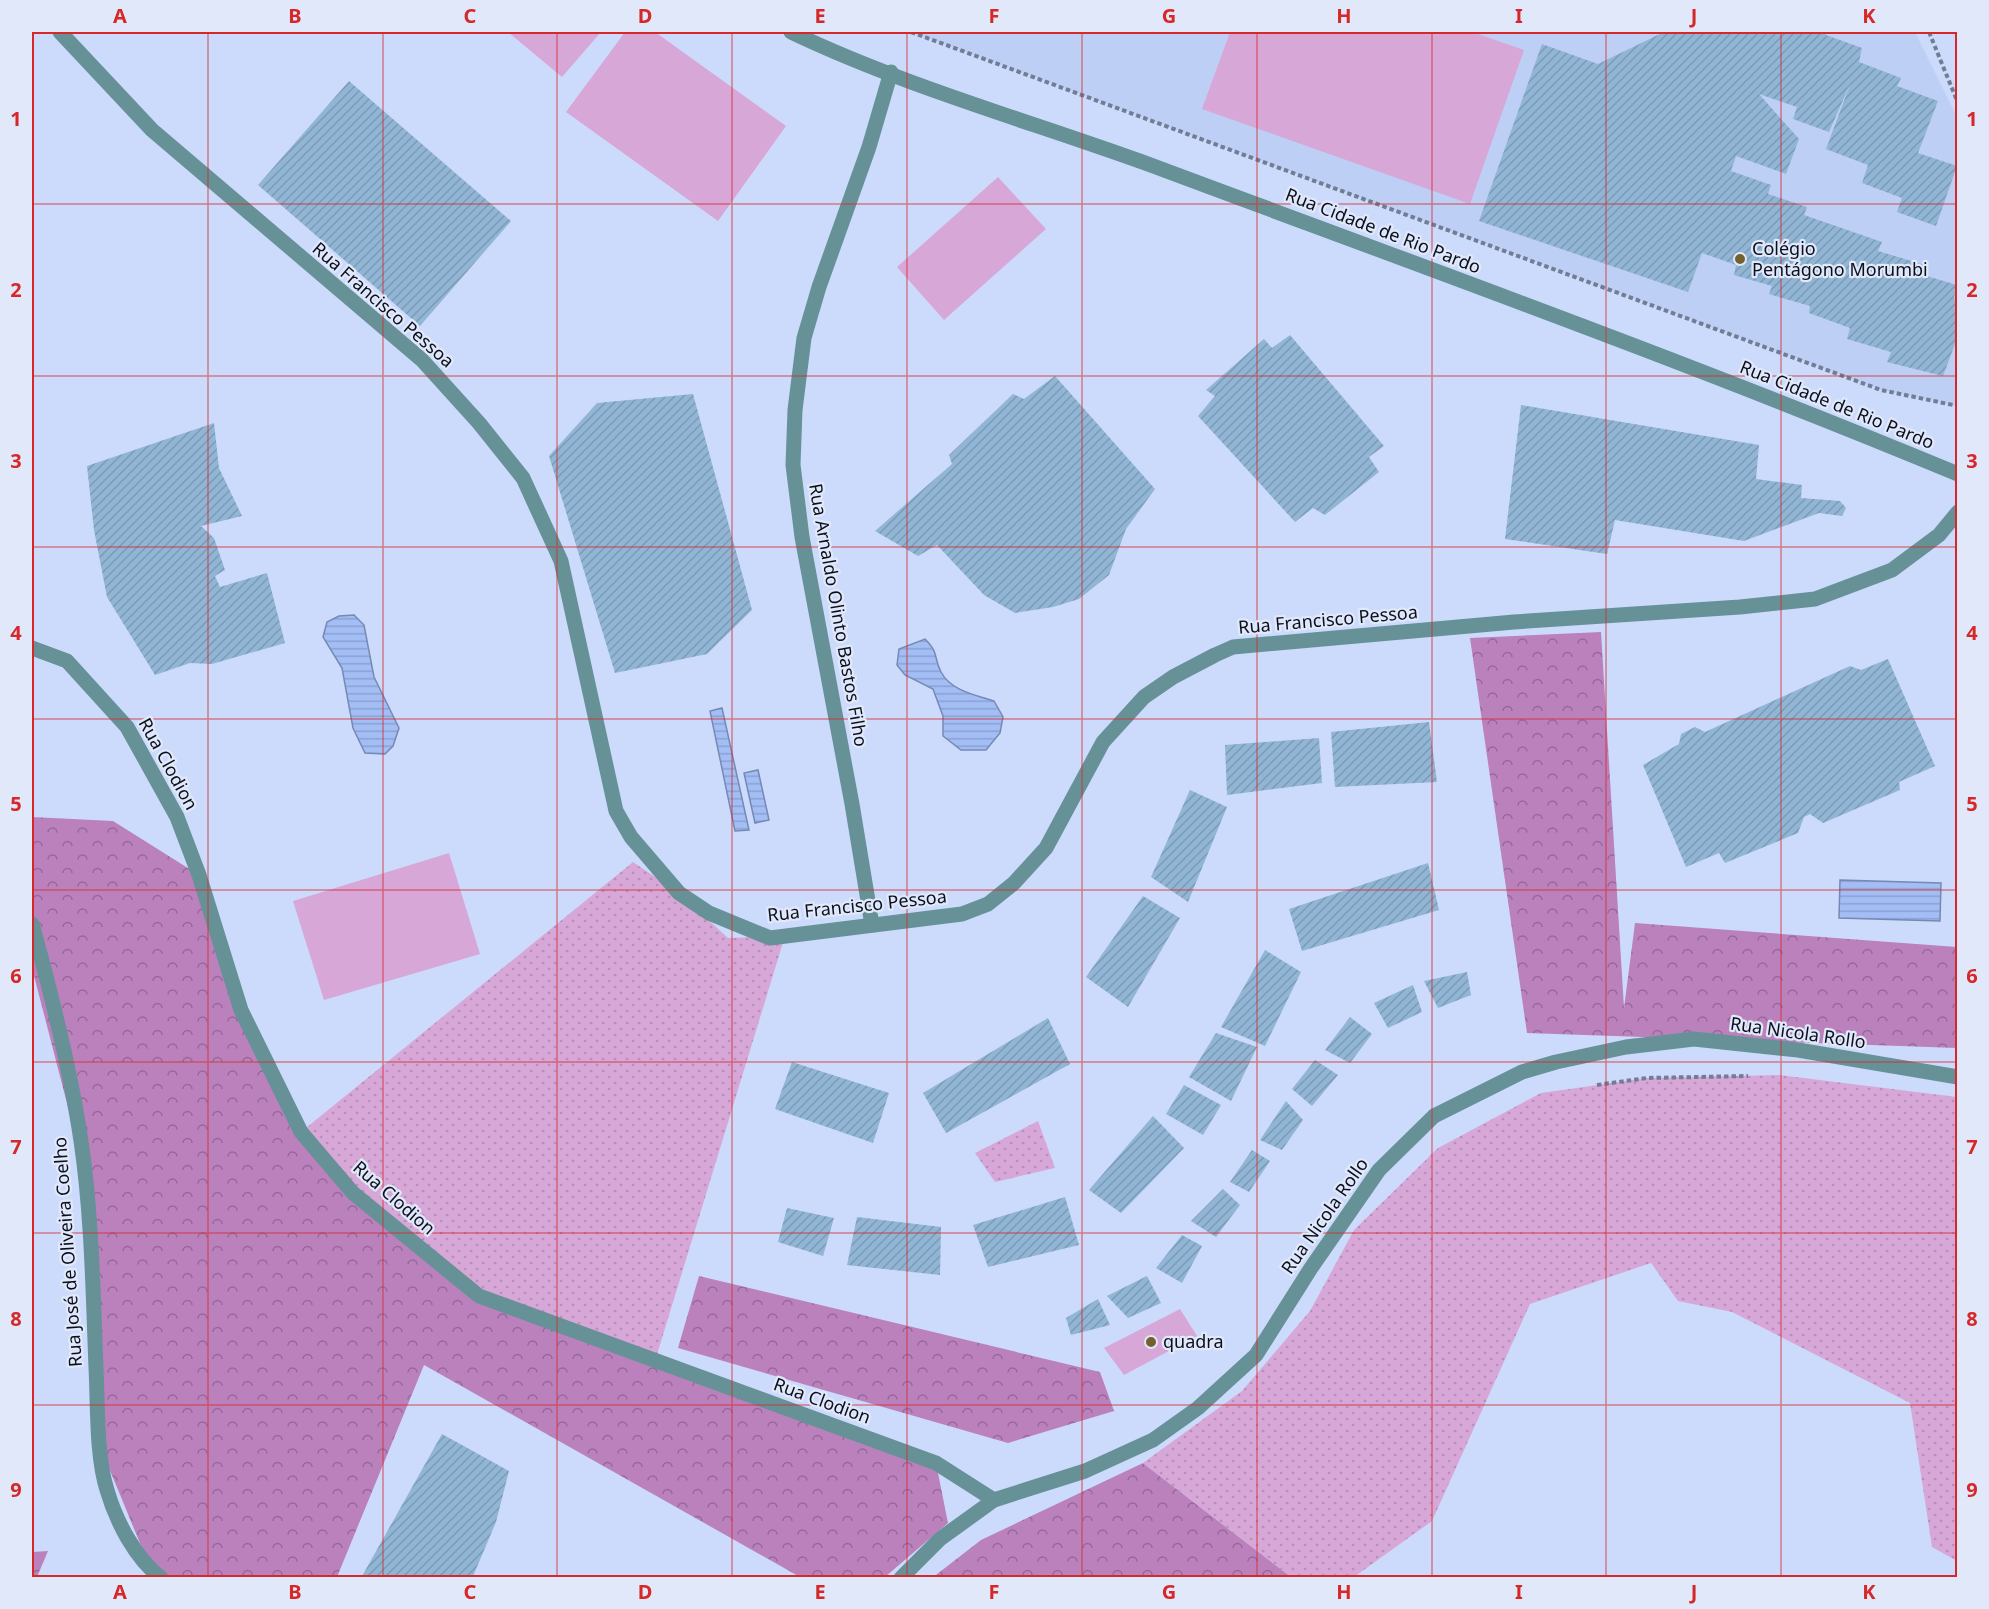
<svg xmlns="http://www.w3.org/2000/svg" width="1989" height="1609" font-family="'Noto Sans',sans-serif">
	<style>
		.built { fill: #bdcff5 }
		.forest { fill: url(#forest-crowns) }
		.park { fill: url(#park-dots) }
		.pitch { fill: #d7a7d8 }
		.water { fill: url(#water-rules); stroke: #7589b4; stroke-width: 1.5 }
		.building { fill: url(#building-hatch) }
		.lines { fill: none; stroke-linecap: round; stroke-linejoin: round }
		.path { stroke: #727d95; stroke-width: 4; stroke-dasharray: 4.5 3; stroke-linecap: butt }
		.minor { stroke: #669297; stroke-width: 15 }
		.grid { fill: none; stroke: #d62828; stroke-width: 1.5; stroke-opacity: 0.55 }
		.poi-dot { fill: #745f2e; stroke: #e1e8f9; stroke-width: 2 }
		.labels { text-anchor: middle; stroke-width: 4.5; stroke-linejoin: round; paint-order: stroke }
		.street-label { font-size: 18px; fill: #0a101e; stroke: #e1e8f9 }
		.poi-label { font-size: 18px; fill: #0a101e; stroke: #e1e8f9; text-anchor: start }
		.neatline { fill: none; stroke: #d62828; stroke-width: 2 }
		.grid-label { font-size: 20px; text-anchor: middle; font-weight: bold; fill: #d62828 }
	</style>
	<defs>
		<pattern id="forest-crowns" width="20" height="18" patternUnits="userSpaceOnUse" patternTransform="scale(1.5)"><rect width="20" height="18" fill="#bb81bd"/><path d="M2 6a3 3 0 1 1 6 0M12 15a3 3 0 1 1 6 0" fill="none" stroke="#966899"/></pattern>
		<pattern id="park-dots" width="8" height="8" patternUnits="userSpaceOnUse" patternTransform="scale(1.5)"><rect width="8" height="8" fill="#d7a7d8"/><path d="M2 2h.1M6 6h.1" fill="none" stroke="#b78fb9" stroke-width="1.8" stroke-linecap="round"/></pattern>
		<pattern id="water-rules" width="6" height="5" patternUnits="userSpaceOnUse" patternTransform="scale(1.5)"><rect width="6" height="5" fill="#a3bdf5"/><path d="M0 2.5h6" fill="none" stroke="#8ba1d2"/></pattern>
		<pattern id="building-hatch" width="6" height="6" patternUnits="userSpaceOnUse" patternTransform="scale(1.5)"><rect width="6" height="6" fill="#91b5d5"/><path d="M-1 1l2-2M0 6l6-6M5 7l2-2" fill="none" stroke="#7c9bb6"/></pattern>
	</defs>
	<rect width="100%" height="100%" fill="#ccdbfc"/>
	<polygon class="built" points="911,32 1915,32 1957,117 1957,406 1881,390"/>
	<g class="forest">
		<polygon points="1601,632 1624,1008 1635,923 1957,947 1957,1048 1527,1033 1470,638"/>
		<polygon points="32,817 113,821 199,875 241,1010 301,1132 479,1296 936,1463 948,1523 885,1577 800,1577 424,1365 337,1577 161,1578 151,1570 102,1451 84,1169 32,968"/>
		<polygon points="699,1276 1100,1372 1114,1411 1008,1443 678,1348"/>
		<polygon points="1143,1463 1291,1577 932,1578 981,1540"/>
		<polygon points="48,1551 37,1577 32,1577 32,1552"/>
	</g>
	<g class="park">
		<polygon points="633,862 679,893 728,938 785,936 655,1361 479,1296 353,1193 301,1132"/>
		<polygon points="1779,1075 1957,1097 1957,1561 1932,1547 1910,1403 1732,1312 1678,1301 1651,1263 1530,1304 1432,1521 1354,1577 1291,1577 1143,1463 1242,1391 1310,1311 1354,1230 1438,1148 1541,1093 1647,1078"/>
		<polygon points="1038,1121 1055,1168 995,1182 975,1153"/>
	</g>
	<g class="pitch">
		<polygon points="508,32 601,32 562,77"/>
		<polygon points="625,32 655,32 786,126 718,221 566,112"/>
		<polygon points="1230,32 1472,32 1524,50 1470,204 1202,109"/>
		<polygon points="998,177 1046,229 944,320 897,267"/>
		<polygon points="449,853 480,954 324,1000 293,901"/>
		<polygon points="1180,1309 1197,1336 1124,1375 1104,1348"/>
	</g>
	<g class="water">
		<polygon points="354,615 364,625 374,677 399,728 393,746 385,754 365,753 353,728 342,668 323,637 327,622 339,616"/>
		<path d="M925,639C940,654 933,657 941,672C951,691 976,695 994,701L1003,717L1000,733L986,750H961L943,736V716L933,689L905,675L897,665L899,649Z"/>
		<polygon points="722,708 749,830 735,831 710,711"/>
		<polygon points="758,770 769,820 755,823 744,773"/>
		<polygon points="1840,880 1941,883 1940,921 1839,918"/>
	</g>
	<g class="building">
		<polygon points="1664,32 1826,32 1826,35 1862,48 1859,62 1901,78 1897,86 1938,101 1918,153 1957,166 1936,226 1897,212 1902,198 1862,183 1868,165 1826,149 1851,82 1829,132 1793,119 1797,107 1759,94 1799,139 1786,174 1736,156 1731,171 1771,185 1768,194 1807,207 1804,215 1882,242 1878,251 1925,265 1920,274 1957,285 1954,298 1958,299 1958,336 1943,376 1887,362 1891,352 1847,339 1850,328 1809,313 1810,306 1769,294 1772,286 1734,275 1736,265 1702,253 1688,292 1479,221 1542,44 1598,64"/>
		<polygon points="349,81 511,221 420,326 258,185"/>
		<polygon points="1290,335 1384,446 1369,457 1379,472 1325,515 1313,508 1295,522 1198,416 1215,396 1206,390 1264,339 1272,348"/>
		<polygon points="1055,376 1155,489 1126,529 1109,575 1079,599 1053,607 1015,613 984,595 937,545 918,556 875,531 952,464 949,455 1013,394 1024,399"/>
		<polygon points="693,394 752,610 707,654 615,673 549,456 597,403"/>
		<polygon points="1521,405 1759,445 1756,479 1802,485 1801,498 1840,501 1846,508 1842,516 1819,513 1744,541 1615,520 1607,554 1505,539"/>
		<polygon points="214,423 219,468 242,516 201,526 214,538 225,570 215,576 220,587 267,573 285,643 212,664 190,663 155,675 107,597 94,530 87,466"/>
		<polygon points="1888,659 1935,766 1899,782 1900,790 1823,823 1810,814 1804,817 1798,833 1725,863 1719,853 1686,867 1643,765 1679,744 1681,734 1695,727 1705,732 1850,666 1861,670"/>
		<polygon points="1429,722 1437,782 1335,787 1331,732"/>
		<polygon points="1319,738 1322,783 1227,795 1225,745"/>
		<polygon points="1190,790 1227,807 1188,902 1151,877"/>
		<polygon points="1428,863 1439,910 1302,951 1289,909"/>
		<polygon points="1143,896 1180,918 1128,1007 1086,977"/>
		<polygon points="1265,950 1301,972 1265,1046 1221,1027"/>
		<polygon points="1467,972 1471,995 1438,1008 1424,981"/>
		<polygon points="1413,985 1422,1012 1388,1028 1374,1003"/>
		<polygon points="1350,1017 1372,1034 1350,1063 1325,1050"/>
		<polygon points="1048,1018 1070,1064 946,1133 923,1093"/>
		<polygon points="1216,1033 1257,1047 1231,1101 1189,1077"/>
		<polygon points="1315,1060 1338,1075 1312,1106 1292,1089"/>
		<polygon points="792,1062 889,1093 873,1143 775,1109"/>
		<polygon points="1184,1085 1221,1105 1203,1135 1166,1114"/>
		<polygon points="1286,1101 1303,1120 1282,1150 1260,1140"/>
		<polygon points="1153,1116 1184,1148 1121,1213 1089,1190"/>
		<polygon points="1252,1150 1270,1161 1249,1192 1230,1182"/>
		<polygon points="1223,1189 1240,1205 1216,1237 1191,1221"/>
		<polygon points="1065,1197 1079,1245 988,1267 973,1225"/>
		<polygon points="787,1208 834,1218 823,1256 778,1242"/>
		<polygon points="857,1217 941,1227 940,1275 847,1265"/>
		<polygon points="1182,1235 1202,1246 1182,1283 1156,1268"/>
		<polygon points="1147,1276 1161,1303 1128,1318 1107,1296"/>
		<polygon points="1098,1299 1110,1325 1071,1335 1066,1318"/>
		<polygon points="442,1434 509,1471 496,1522 474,1574 471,1578 361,1578"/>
	</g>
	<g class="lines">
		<g class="path">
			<polyline points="911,32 1881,390 1958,406"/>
			<polyline points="1929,32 1958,103"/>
			<polyline points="1597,1085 1647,1078 1748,1076"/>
		</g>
		<g class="minor">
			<polyline points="60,32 152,130 422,360 479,423 523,478 561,561 616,811 631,837 679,893 709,913 770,938 962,914 988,904 1014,883 1046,848 1103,742 1144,697 1173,677 1215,655 1233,647 1514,622 1740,607 1815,599 1892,570 1939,535 1958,512"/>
			<path d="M791,32C906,87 1036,123 1156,167C1424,267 1693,364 1958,474"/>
			<polyline points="32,648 67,661 127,727 177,817 199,875 241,1010 301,1132 353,1193 479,1296 936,1463 994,1500"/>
			<path d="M32,924C52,996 70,1067 81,1141C92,1216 93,1293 96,1368C98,1404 96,1456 107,1490C116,1521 135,1558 161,1578"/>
			<polyline points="872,925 852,804 802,537 793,465 795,410 804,338 819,287 869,147 891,72"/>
			<polyline points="901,1578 940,1539 994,1500 1085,1471 1153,1440 1198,1408 1256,1355 1311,1268 1379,1170 1434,1116 1522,1072 1556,1062 1626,1047 1694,1039 1798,1050 1958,1077"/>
		</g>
	</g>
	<path class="grid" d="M208,32V1578M383,32V1578M557,32V1578M732,32V1578M907,32V1578M1082,32V1578M1257,32V1578M1432,32V1578M1606,32V1578M1781,32V1578M32,204H1958M32,376H1958M32,547H1958M32,719H1958M32,890H1958M32,1062H1958M32,1233H1958M32,1405H1958"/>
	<g class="poi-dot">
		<circle cx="1740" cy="259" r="6"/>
		<circle cx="1151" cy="1342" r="6"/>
	</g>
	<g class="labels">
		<g class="street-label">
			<text transform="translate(1383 231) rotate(21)" y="6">Rua Cidade de Rio Pardo</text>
			<text transform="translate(383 305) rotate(41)" y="6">Rua Francisco Pessoa</text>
			<text transform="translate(1837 405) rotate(22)" y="6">Rua Cidade de Rio Pardo</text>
			<text transform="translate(838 615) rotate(80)" y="6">Rua Arnaldo Olinto Bastos Filho</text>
			<text transform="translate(1328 620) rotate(-5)" y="6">Rua Francisco Pessoa</text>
			<text transform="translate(168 764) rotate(61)" y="6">Rua Clodion</text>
			<text transform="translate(857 906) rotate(-6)" y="6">Rua Francisco Pessoa</text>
			<text transform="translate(1798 1033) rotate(8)" y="6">Rua Nicola Rollo</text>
			<text transform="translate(394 1198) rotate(41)" y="6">Rua Clodion</text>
			<text transform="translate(1325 1216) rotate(-55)" y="6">Rua Nicola Rollo</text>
			<text transform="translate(68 1252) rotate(-94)" y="6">Rua José de Oliveira Coelho</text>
			<text transform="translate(822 1401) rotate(20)" y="6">Rua Clodion</text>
		</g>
		<g class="poi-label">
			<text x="1752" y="255">Colégio<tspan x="1752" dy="21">Pentágono Morumbi</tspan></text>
			<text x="1163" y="1348">quadra</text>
		</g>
	</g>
	<rect width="1989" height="1609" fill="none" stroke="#e1e8f9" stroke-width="66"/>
	<rect x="33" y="33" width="1923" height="1543" class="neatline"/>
	<g class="grid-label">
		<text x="120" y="23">A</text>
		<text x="295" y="23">B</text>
		<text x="470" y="23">C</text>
		<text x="645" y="23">D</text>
		<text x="820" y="23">E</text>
		<text x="994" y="23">F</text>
		<text x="1169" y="23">G</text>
		<text x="1344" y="23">H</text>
		<text x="1519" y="23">I</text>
		<text x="1694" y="23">J</text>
		<text x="1869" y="23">K</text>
		<text x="16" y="126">1</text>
		<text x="1972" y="126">1</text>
		<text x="16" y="297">2</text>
		<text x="1972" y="297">2</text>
		<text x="16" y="468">3</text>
		<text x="1972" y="468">3</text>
		<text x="16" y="640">4</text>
		<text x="1972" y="640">4</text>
		<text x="16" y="811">5</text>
		<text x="1972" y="811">5</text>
		<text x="16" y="983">6</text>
		<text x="1972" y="983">6</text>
		<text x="16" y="1154">7</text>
		<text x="1972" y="1154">7</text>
		<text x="16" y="1326">8</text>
		<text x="1972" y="1326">8</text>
		<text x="16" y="1497">9</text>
		<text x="1972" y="1497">9</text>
		<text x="120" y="1599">A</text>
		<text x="295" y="1599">B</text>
		<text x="470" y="1599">C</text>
		<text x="645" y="1599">D</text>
		<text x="820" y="1599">E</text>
		<text x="994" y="1599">F</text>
		<text x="1169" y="1599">G</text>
		<text x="1344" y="1599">H</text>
		<text x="1519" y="1599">I</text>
		<text x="1694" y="1599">J</text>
		<text x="1869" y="1599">K</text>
	</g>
</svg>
